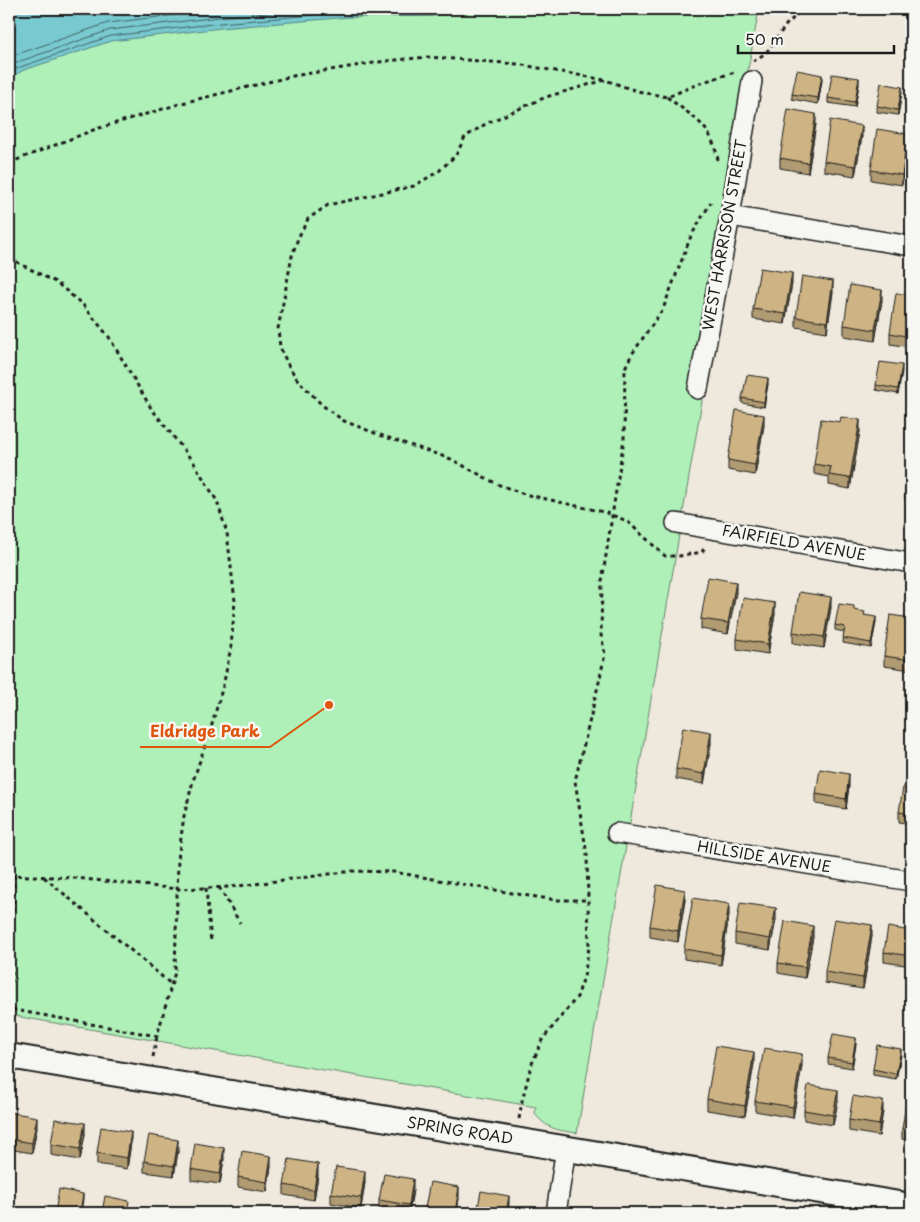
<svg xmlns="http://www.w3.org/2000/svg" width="920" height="1222" font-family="'Playpen Sans',sans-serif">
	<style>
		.green { fill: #aef0b8; stroke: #65866a }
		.water { fill: #78c9d0; stroke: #538488 }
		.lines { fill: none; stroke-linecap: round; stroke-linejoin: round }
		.shore { stroke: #416164; stroke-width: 1 }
		.minor-casing { stroke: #1c1c1c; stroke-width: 22 }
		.tertiary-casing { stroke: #1c1c1c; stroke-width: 28 }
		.path { stroke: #1c1c1c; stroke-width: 3; stroke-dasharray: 4 4; stroke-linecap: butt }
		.minor { stroke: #f6f6f2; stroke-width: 19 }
		.tertiary { stroke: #f6f6f2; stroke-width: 24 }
		.wall { fill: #b19b72; stroke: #1c1c1c }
		.shaded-wall { fill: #907e5c; stroke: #1c1c1c }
		.building { fill: #ceb484; stroke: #1c1c1c }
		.labels { text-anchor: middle; stroke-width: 5; stroke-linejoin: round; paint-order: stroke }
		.street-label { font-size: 15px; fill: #1c1c1c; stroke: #f6f6f2 }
		.leader { fill: none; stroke: #de560d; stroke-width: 2 }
		.callout-dot { fill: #de560d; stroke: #f6f6f2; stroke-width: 2 }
		.callout-label { font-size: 16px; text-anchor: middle; font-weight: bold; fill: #de560d; stroke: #f6f6f2; stroke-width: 5; stroke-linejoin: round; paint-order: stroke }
	</style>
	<rect width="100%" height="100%" fill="#eee9dc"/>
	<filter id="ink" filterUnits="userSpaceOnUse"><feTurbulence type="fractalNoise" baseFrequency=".02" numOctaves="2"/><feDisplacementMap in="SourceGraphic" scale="10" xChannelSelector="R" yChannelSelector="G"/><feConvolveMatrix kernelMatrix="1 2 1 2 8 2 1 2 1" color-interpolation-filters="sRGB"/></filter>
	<g filter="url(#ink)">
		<path class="green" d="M9,9H225L350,17L431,16L482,9H759L690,390L703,395L577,1133C558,1130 548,1130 535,1114L536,1107L9,1015Z"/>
		<polygon class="water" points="9,9 482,9 431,16 350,17 221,28 111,41 24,70 9,78"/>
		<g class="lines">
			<g class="shore">
				<polyline points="9,57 108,23 226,9"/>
				<polyline points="9,65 110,30 219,17 312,9"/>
				<polyline points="9,72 23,66 111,36 220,23 350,12 431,11 448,9"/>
			</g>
			<defs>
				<g id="minor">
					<polyline points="730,216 911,246"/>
					<polyline points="698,389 730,216 752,81"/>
					<polyline points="676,523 911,563"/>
					<polyline points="617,833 911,881"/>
					<polyline points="556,1213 566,1148"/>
				</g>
				<polyline id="tertiary" points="9,1056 911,1206"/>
			</defs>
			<use href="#minor" class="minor-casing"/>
			<use href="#tertiary" class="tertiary-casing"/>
			<g class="path">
				<polyline points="753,61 766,53 786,25 803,9"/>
				<polyline points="605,80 546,97 487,123 465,137 456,155 439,171 414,186 328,205 308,219 298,238 292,256 278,329 280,347 287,363 297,379 322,405 344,421 380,435 451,459 497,484 524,494 604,512 627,521 665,556 679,556 702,552 705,547"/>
				<path d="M667,97C694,118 711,124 718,160"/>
				<polyline points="9,163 96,129 186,102 293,76 386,61 428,57 517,64 605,80 637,91 667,97 703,82 735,72"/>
				<polyline points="9,258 57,283 83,305 109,337 151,408 194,463 217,501 227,533 235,601 231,647 224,682 211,728 193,781 184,816 178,859 175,972 157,1036 9,1009"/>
				<polyline points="9,875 75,878 178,889 231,887 353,871 394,872 523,895 557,900 588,900"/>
				<polyline points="44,877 172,985"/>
				<polyline points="219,887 240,923"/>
				<polyline points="206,888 211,942"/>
				<polyline points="9,1007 12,979 14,875"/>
				<polyline points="153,1057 157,1036"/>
				<polyline points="519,1119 522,1101 531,1066 542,1040 577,997 584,977 589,947 587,855 575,781 599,682 605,654 601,635 602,581 624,439 625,368 632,354 663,309 691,236 711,202"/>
			</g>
			<use href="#minor" class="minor"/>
			<use href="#tertiary" class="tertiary"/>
		</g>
		<g class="wall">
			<polygon points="822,80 818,104 792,99 792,94"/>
			<polygon points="859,84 855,107 828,103 828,98"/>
			<polygon points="902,92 898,115 877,112 877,106"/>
			<polygon points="816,124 808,173 780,168 780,158"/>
			<polygon points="862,136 855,176 824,171 824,161"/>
			<polygon points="908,144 902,185 871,180 871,170"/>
			<polygon points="792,283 785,324 753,319 753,309"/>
			<polygon points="833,292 827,332 796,327 796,317"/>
			<polygon points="911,295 911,347 890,344 890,333"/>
			<polygon points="882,300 875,341 844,336 844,325"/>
			<polygon points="902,371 898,394 876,390 876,385"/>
			<polygon points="768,384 764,407 742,403 742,398"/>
			<polygon points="764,425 755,475 728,470 728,460"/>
			<polygon points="860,431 850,489 829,485 829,477 814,474 814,464"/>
			<polygon points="911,467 911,502 905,501 905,491"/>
			<polygon points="736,592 728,634 701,629 701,619"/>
			<polygon points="831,607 824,648 793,643 793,632"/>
			<polygon points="854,610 876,622 871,648 843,643 844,632 835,630 835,625"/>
			<polygon points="775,614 768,654 737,649 737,639"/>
			<polygon points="911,618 911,670 884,666 884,656"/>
			<polygon points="711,743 704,784 676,779 676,769"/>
			<polygon points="849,785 846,809 816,804 816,794"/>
			<polygon points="911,789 911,824 899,822 899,812"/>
			<polygon points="685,900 678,942 650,937 650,926"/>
			<polygon points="729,915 721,965 684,959 684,949"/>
			<polygon points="776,919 770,950 735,944 735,933"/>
			<polygon points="911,931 911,966 884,962 884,952"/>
			<polygon points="872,936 863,989 825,983 825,972"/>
			<polygon points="813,937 805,978 778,973 778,963"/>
			<polygon points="856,1044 852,1068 828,1064 828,1058"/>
			<polygon points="911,1053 911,1082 906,1081 906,1075"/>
			<polygon points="901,1055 896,1079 873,1075 873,1069"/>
			<polygon points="754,1063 745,1116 707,1110 707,1099"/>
			<polygon points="802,1065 793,1118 755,1111 755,1101"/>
			<polygon points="838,1101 833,1125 804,1120 804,1110"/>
			<polygon points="911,1105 911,1141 902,1139 902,1129"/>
			<polygon points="883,1111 879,1136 849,1131 849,1120"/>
			<polygon points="9,1112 37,1127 32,1153 9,1149"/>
			<polygon points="85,1134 80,1160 51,1155 51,1144"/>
			<polygon points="131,1142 127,1169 97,1164 97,1153"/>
			<polygon points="178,1151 174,1176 144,1172 144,1161"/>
			<polygon points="224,1159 220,1184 191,1180 191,1169"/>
			<polygon points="271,1166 267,1192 238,1187 238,1177"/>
			<polygon points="318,1175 314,1200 284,1195 284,1185"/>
			<polygon points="365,1182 361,1208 331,1203 331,1193"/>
			<polygon points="413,1190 409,1213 395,1213 379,1211 379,1200"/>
			<polygon points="459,1198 457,1213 425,1213 425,1208"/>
		</g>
		<g class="shaded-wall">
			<polygon points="822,75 822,80 818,104 818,98"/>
			<polygon points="859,78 859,84 855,107 855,102"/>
			<polygon points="902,87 902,92 898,115 898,110"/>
			<polygon points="816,114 816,124 808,173 808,163"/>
			<polygon points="862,126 862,136 855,176 855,166"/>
			<polygon points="908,134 908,144 902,185 902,175"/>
			<polygon points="792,273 792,283 785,324 785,314"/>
			<polygon points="833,281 833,292 827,332 827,322"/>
			<polygon points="882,290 882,300 875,341 875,330"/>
			<polygon points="902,365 902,371 898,394 898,389"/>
			<polygon points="768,378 768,384 764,407 764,402"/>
			<polygon points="764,415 764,425 755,475 755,465"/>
			<polygon points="860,420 860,431 850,489 850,478"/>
			<polygon points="736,582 736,592 728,634 728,623"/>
			<polygon points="831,597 831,607 824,648 824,637"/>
			<polygon points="775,603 775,614 768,654 768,644"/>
			<polygon points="876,617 876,622 871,648 871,643"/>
			<polygon points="711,732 711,743 704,784 704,774"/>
			<polygon points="849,774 849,785 846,809 846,799"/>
			<polygon points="685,890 685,900 678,942 678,931"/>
			<polygon points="729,904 729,915 721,965 721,955"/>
			<polygon points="776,908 776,919 770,950 770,939"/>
			<polygon points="872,925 872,936 863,989 863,978"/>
			<polygon points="813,926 813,937 805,978 805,967"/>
			<polygon points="856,1038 856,1044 852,1068 852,1062"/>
			<polygon points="901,1049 901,1055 896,1079 896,1074"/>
			<polygon points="754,1052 754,1063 745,1116 745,1106"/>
			<polygon points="802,1054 802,1065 793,1118 793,1107"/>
			<polygon points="838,1090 838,1101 833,1125 833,1115"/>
			<polygon points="883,1101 883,1111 879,1136 879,1125"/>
			<polygon points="37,1117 37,1127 32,1153 32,1143"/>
			<polygon points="85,1123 85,1134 80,1160 80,1149"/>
			<polygon points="131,1132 131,1142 127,1169 127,1158"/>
			<polygon points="178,1140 178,1151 174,1176 174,1166"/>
			<polygon points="224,1148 224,1159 220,1184 220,1174"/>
			<polygon points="271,1156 271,1166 267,1192 267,1182"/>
			<polygon points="318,1164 318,1175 314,1200 314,1190"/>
			<polygon points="365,1171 365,1182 361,1208 361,1198"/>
			<polygon points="413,1179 413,1190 409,1213 409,1205"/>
			<polygon points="459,1187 459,1198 457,1213 455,1213"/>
			<polygon points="83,1194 83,1199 81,1213 80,1213"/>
			<polygon points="509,1196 509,1206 507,1213 506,1213"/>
		</g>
		<g class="building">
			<polygon points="797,70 822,75 818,98 792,94"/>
			<polygon points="832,74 859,78 855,102 828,98"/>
			<polygon points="881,83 902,87 898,110 877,106"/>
			<polygon points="788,109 816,114 808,163 780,158"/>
			<polygon points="830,120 862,126 855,166 824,161"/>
			<polygon points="877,129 908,134 902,175 871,170"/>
			<polygon points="760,268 792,273 785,314 753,309"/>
			<polygon points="802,276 833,281 827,322 796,317"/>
			<polygon points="850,285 882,290 875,330 844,325"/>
			<polygon points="896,293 911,295 911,337 890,333"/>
			<polygon points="880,362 902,365 898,389 876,385"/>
			<polygon points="747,375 768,378 764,402 742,398"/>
			<polygon points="736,410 764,415 755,465 728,460"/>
			<polygon points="841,417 860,420 850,478 829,475 831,467 814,464 821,419 840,422"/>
			<polygon points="909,467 911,467 911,492 905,491"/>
			<polygon points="708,577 736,582 728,623 701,619"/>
			<polygon points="799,592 831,597 824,637 793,632"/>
			<polygon points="743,598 775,603 768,644 737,639"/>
			<polygon points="839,604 854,606 854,610 865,612 864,615 876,617 871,643 843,638 845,627 835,625"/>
			<polygon points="890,615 911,618 911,660 884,656"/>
			<polygon points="683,727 711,732 704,774 676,769"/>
			<polygon points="820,769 849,774 846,799 816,794"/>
			<polygon points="903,787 911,789 911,814 899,812"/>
			<polygon points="657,885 685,890 678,931 650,926"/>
			<polygon points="693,898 729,904 721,955 684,949"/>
			<polygon points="740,903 776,908 770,939 735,933"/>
			<polygon points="834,919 872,925 863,978 825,972"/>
			<polygon points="785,921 813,926 805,967 778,963"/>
			<polygon points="888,927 911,931 911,956 884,952"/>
			<polygon points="833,1034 856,1038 852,1062 828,1058"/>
			<polygon points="877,1045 901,1049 896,1074 873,1069"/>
			<polygon points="716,1046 754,1052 745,1106 707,1099"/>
			<polygon points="764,1048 802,1054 793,1107 755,1101"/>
			<polygon points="910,1053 911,1053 911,1076 906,1075"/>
			<polygon points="808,1085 838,1090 833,1115 804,1110"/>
			<polygon points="853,1096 883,1101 879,1125 849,1120"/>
			<polygon points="906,1104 911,1105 911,1130 902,1129"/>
			<polygon points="9,1112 37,1117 32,1143 9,1139"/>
			<polygon points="55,1119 85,1123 80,1149 51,1144"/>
			<polygon points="101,1127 131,1132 127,1158 97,1153"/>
			<polygon points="149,1135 178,1140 174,1166 144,1161"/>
			<polygon points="195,1143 224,1148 220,1174 191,1169"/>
			<polygon points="242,1151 271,1156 267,1182 238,1177"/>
			<polygon points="289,1159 318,1164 314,1190 284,1185"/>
			<polygon points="336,1167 365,1171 361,1198 331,1193"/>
			<polygon points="384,1174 413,1179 409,1205 379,1200"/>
			<polygon points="430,1182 459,1187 455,1213 425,1208"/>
			<polygon points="59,1189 83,1194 80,1213 55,1213"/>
			<polygon points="481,1191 509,1196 506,1213 477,1213"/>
			<polygon points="105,1196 129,1201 127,1213 102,1213"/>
		</g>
	</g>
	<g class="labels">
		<g class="street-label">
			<text transform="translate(725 235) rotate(-80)" y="5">WEST HARRISON STREET</text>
			<text transform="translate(794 543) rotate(10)" y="5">FAIRFIELD AVENUE</text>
			<text transform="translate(764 857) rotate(9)" y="5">HILLSIDE AVENUE</text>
			<text transform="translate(460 1131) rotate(9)" y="5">SPRING ROAD</text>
		</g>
	</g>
	<path class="leader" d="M329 705L270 747H140"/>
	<circle class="callout-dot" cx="329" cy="705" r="5"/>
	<g class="callout-label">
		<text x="205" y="737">Eldridge Park</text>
	</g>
	<rect width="920" height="1222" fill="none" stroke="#f6f6f2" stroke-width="30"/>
	<rect x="15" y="15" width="890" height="1192" fill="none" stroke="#1c1c1c" stroke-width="2" filter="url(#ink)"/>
	<path d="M738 45v8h156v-8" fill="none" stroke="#1c1c1c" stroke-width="2.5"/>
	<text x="745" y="45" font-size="15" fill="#1c1c1c" stroke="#f6f6f2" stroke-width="4" paint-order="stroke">50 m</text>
</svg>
